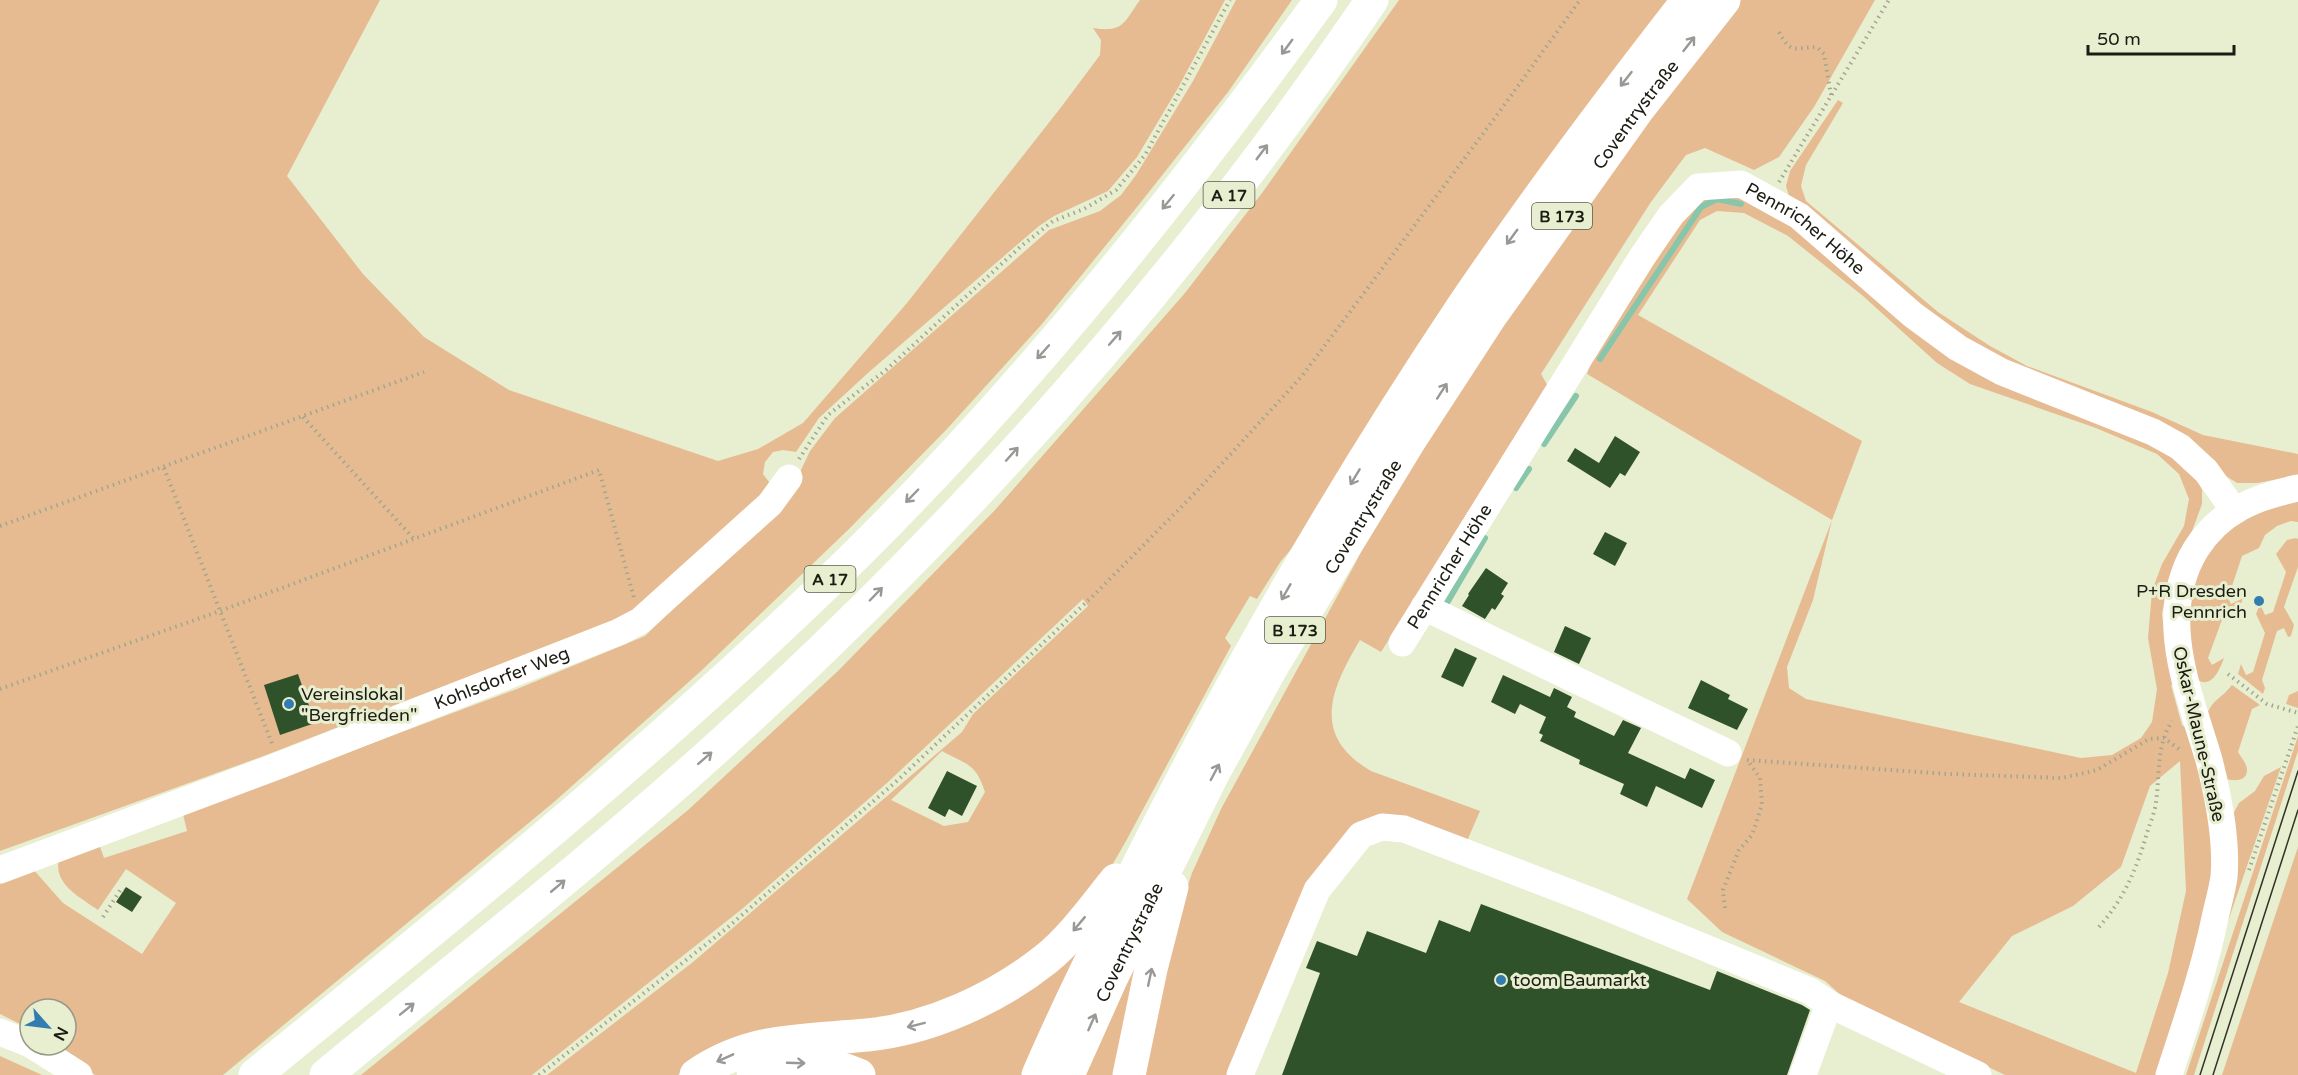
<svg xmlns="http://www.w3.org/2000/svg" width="2298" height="1075" font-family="'Varela Round',sans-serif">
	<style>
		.green { fill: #e6bb92; fill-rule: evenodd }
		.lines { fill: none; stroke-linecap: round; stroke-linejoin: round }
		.stream { stroke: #87c6ab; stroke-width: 6 }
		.building { fill: #30522b }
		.path { stroke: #a2a68f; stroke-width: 4; stroke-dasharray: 1.5 4.5; stroke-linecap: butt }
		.minor { stroke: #fff; stroke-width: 27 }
		.highway { stroke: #fff; stroke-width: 33 }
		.tram { stroke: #323327; stroke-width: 1.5 }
		.oneway { stroke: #989994 }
		.poi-dot { fill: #327cb0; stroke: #e8eed0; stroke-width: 2 }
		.labels { text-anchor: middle; stroke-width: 6; stroke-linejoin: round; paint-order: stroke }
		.shield { fill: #e8eed0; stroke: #585b4b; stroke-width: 1.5 }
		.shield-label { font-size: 16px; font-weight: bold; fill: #1b1c12 }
		.street-label { font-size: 18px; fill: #1b1c12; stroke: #e8eed0 }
		.poi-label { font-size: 18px; fill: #1b1c12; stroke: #e8eed0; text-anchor: start }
	</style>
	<rect width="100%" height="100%" fill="#e8eed0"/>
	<g class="green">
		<path d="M0,0H380L287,176L363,274L424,337L509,390L718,461L758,449L803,423L907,303L1062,106L1100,55L1101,40L1093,28C1124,33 1124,22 1140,0H1225L1178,88L1137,157L1108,191L1054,216L1039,226L869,372L819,418L796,452L783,450L773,452L765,462L763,474L772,486L638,611L261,757L0,851Z"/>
		<path d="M1236,0H1292L1228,92L1141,202L1042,324L947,429L849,529L701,671L554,802L223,1075H95L56,1045H66V1009H30V1029L0,1014V884L32,868L63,903L142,954L176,903L126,869L98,910C80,897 53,884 59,859L99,844L104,858L187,831L183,814L517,689L645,636L749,536L798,483L801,470L810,451L835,418L1049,230L1100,211L1121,195L1136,175L1193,81Z"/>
		<path d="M1399,0H1674L1308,530L1281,561L1257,599L1250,596L1225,638L1231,646L1126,841L1099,888L1063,932L959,1002L708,1055L678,1075H547L693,962L962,732L973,714L1088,606L1083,599L887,783L742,909L532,1075H361L687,811L838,671L995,510L1185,293L1262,193ZM942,751C967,765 976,763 985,792L968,822L944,826L891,800Z"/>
		<path d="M1739,0H1875L1814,107L1779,157L1754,170L1705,148L1686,155L1651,202L1541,374L1549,388L1381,652L1360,640C1331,689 1310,735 1371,771L1480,811L1467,841L1349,829L1229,1075H1138L1164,956L1192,873L1221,809L1356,562L1378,513L1427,433L1656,105Z"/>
		<polygon points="1838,100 1843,103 1806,165 1801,186 1806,201 1938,312 1990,346 2027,366 2152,412 2203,435 2298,454 2298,475 2258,483 2237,483 2221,473 1973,349 1791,202 1786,186 1790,171"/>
		<path d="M1705,193L1738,194L1781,217L1896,309L2152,440L2197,478L2202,490V504L2191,534L2178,554L2168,581L2162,614L2168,662L2175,684L2171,685L2182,725L2190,731L2212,827V882L2207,912L2160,1075H2005L1843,997L1825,981L1722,932L1687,899L1832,520L1587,374L1592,360L1692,205ZM1717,211L1744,213L1788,236L1863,296L1937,363L1970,384L2096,428L2157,454L2179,474L2189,499L2184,526L2162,564L2152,591L2148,638L2157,689L2152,722L2141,738L2112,755L2081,758L1806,699L1789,688L1787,667L1813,600L1832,520L1862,441L1638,315L1700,220ZM2180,761L2186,891L2168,973L2136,1073L1959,1002L2012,936L2073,906L2121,867L2150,786Z"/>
		<path d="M2298,500V522L2291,521L2277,526L2265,535L2259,548L2242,556L2228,598L2231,604L2243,598L2239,610L2223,617L2208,658L2212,665L2224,658C2219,671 2211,691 2195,678C2193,660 2189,641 2189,623C2187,572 2219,525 2266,507C2276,504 2288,502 2298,500Z"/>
		<polygon points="2296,538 2298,539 2298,567 2284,607 2294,625 2291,636 2288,637 2284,628 2277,631 2262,680 2265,688 2263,694 2238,674 2241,664 2246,675 2253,672 2265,633 2256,614 2260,604 2265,615 2273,612 2286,572 2276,554 2287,540"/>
		<path d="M2232,685L2260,705L2252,709L2238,752C2241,757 2247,764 2247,770C2247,783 2231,781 2223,778L2207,714C2212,700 2223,697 2232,685Z"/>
		<polygon points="2298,691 2298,708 2286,704 2289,695"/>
		<polygon points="2298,736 2298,751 2194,1075 2186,1075"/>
		<polygon points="2281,767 2225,930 2233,814 2239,803 2255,791 2264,776"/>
		<polygon points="2298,847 2298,1075 2222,1075"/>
		<polygon points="1163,902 1121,1075 1082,1075"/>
		<polygon points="1091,924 1030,1075 875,1075 720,1070 871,1043"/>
		<polygon points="0,1056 42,1075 0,1075"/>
	</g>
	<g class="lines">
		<g class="stream">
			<polyline points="1600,359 1701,207 1717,199 1741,204"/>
			<polyline points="1544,444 1576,396"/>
			<polyline points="1516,488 1529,469"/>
			<polyline points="1444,608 1485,538"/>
		</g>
	</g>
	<g class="building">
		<polygon points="1615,436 1640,452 1625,476 1620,473 1610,488 1567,461 1575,448 1599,463"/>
		<polygon points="1605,532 1627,543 1615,566 1593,554"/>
		<polygon points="1486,568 1508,583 1501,594 1504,596 1495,610 1492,608 1485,619 1462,606 1469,595 1468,594"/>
		<polygon points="1565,626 1591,638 1579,664 1554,652"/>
		<polygon points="1455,648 1477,658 1463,687 1441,677"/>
		<polygon points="298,674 315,723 280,735 264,685"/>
		<polygon points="1503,675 1550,697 1554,688 1572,697 1567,707 1576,712 1574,717 1614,736 1623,720 1641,728 1628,753 1685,779 1690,768 1715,780 1702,808 1656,786 1647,807 1620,794 1624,784 1579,764 1580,760 1540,741 1543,735 1539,733 1546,717 1520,704 1515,714 1491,702"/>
		<polygon points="1701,680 1730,695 1728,699 1748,709 1737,730 1688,708"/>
		<polygon points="947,771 977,786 962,816 949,809 945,817 928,808"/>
		<polygon points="126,887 142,897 132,912 116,902"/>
		<polygon points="1481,904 1710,990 1717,971 1802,1005 1810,1010 1787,1075 1282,1075 1320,973 1306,968 1317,941 1357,956 1367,931 1426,953 1439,920 1470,932"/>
	</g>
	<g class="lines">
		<g class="path">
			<path d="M1779,32C1791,54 1793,48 1817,47L1824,54L1831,95"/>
			<polyline points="1779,182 1889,0"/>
			<polyline points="303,417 414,539"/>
			<polyline points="799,459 828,415 886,370 1020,247 1053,221 1084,209 1116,190 1145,155 1230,0"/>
			<polyline points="164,468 273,746"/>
			<polyline points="0,526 424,372"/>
			<polyline points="2228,674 2267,704 2298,713"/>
			<polyline points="0,689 220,611 599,470 634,598"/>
			<polyline points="1747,760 1948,774 2062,778 2097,770 2149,739 2164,738 2179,749 2182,748"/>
			<polyline points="2249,870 2298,726"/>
			<polyline points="1725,908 1723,890 1739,850 1752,835 1762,805 1760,778 1748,761"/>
			<polyline points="103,917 121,889 124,890"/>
			<path d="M2099,927C2125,897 2136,870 2147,833C2150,823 2155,812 2156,802C2160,774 2156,746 2172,721"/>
			<polyline points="539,1075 727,928 899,779 1093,596 1196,492 1302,376 1497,115 1580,0"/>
		</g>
		<g class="minor">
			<polyline points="1424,607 1728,753"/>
			<path id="s1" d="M1402,643L1642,257L1671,215L1698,187L1741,184L1799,216L1913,315L1958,348L2002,372L2153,432L2180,447L2206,471L2234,510"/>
			<path id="s2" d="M0,870L280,765L619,632L640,621L770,504L789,478"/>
			<polyline points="0,1032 30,1044"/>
			<polyline points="32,1045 79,1075"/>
			<polyline points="1240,1075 1317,890 1361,835 1382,827 1404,829 1589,900 1810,991 1829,1004"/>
			<polyline points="1803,1075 1829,1004 1978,1075"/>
			<path d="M2169,1075C2186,1023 2204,971 2215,918C2218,904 2222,891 2224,877C2227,842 2218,795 2209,760C2189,692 2155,616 2196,549C2220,511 2255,497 2298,488"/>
		</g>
		<g class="highway">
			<path d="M753,1071C789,1061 823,1059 859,1075"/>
			<path d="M255,1075C463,906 670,739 861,550C1031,381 1181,193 1321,0"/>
			<path d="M326,1075C458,966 593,860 720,745C965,523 1187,273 1372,0"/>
			<path d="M696,1075C751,1037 804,1041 867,1035C930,1029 997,998 1046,959C1073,937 1094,907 1116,880"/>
			<path d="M1038,1075C1070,1001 1106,930 1142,858C1237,668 1345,483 1463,306C1534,201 1610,100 1688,0"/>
			<path id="s3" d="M1068,1075L1111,979L1214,772L1273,665L1410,440L1490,317L1639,108L1724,0"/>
			<polyline points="1129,1075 1151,969 1172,887"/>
		</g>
		<g class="tram">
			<polyline points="2200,1075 2298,771"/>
			<polyline points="2213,1075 2298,810"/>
		</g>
	</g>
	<defs><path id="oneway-shaft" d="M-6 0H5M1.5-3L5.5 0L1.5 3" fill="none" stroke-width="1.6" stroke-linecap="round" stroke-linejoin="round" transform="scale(1.5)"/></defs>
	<g class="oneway">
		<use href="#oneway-shaft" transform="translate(1689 44) rotate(-52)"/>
		<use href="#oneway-shaft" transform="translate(1287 47) rotate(126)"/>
		<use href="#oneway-shaft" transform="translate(1626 79) rotate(128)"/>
		<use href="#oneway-shaft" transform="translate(1262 152) rotate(-53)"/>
		<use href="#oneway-shaft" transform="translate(1168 202) rotate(129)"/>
		<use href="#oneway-shaft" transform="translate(1512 237) rotate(126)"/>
		<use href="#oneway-shaft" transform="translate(1115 338) rotate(-49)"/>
		<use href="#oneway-shaft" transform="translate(1043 352) rotate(132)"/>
		<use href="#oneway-shaft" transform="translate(1442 391) rotate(-57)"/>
		<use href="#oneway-shaft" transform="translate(1012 454) rotate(-48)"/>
		<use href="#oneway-shaft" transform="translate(1355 477) rotate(121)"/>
		<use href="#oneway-shaft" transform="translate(912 496) rotate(134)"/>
		<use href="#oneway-shaft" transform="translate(1286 592) rotate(120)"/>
		<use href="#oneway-shaft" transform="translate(876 594) rotate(-46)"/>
		<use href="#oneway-shaft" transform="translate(705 758) rotate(-41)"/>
		<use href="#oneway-shaft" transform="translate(1215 772) rotate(-62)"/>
		<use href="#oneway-shaft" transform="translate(558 886) rotate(-40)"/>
		<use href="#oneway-shaft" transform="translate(1079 924) rotate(130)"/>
		<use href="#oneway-shaft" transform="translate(1150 977) rotate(-78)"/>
		<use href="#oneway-shaft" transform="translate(407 1009) rotate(-39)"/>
		<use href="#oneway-shaft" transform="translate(1092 1022) rotate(-66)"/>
		<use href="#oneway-shaft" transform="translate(916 1025) rotate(166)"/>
		<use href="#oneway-shaft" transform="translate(725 1058) rotate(156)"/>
		<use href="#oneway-shaft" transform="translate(796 1063) rotate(2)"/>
	</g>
	<g class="poi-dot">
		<circle cx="2259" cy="601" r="6"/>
		<circle cx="289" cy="704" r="6"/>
		<circle cx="1501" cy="980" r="6"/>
	</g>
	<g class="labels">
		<g class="shield">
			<rect x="1203.5" y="182" width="51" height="26" rx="4.5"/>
			<rect x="1532" y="203" width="60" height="26" rx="4.5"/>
			<rect x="804.5" y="566" width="51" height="26" rx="4.5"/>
			<rect x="1265" y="617" width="60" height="26" rx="4.5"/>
		</g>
		<g class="shield-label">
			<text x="1229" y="201">A 17</text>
			<text x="1562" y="222">B 173</text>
			<text x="830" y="585">A 17</text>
			<text x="1295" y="636">B 173</text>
		</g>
		<g class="street-label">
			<text dy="6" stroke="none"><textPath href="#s3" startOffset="1118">Coventrystraße</textPath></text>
			<text dy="6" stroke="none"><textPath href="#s1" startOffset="666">Pennricher Höhe</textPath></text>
			<text dy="6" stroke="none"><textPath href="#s3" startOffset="632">Coventrystraße</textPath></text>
			<text dy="6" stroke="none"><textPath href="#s1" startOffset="90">Pennricher Höhe</textPath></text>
			<text dy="6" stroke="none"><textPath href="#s2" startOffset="537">Kohlsdorfer Weg</textPath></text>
			<text transform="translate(2199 734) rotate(77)" y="6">Oskar-Maune-Straße</text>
			<text dy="6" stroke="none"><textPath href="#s3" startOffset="146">Coventrystraße</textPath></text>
		</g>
		<g class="poi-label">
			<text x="2247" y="597" text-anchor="end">P+R Dresden<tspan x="2247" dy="21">Pennrich</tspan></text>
			<text x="301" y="700">Vereinslokal<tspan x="301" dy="21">"Bergfrieden"</tspan></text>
			<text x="1513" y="986">toom Baumarkt</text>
		</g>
	</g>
	<g transform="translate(48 1027) rotate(118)"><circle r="28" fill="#e8eed0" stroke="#969a84" stroke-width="1.5"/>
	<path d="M0-4.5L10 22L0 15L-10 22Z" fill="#327cb0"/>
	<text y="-9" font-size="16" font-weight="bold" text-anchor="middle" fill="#1b1c12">N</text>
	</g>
	<path d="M2088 45v9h146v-9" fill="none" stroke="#1b1c12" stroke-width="3"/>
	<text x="2097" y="45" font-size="18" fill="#1b1c12" stroke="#e8eed0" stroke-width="4.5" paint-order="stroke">50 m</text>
</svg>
